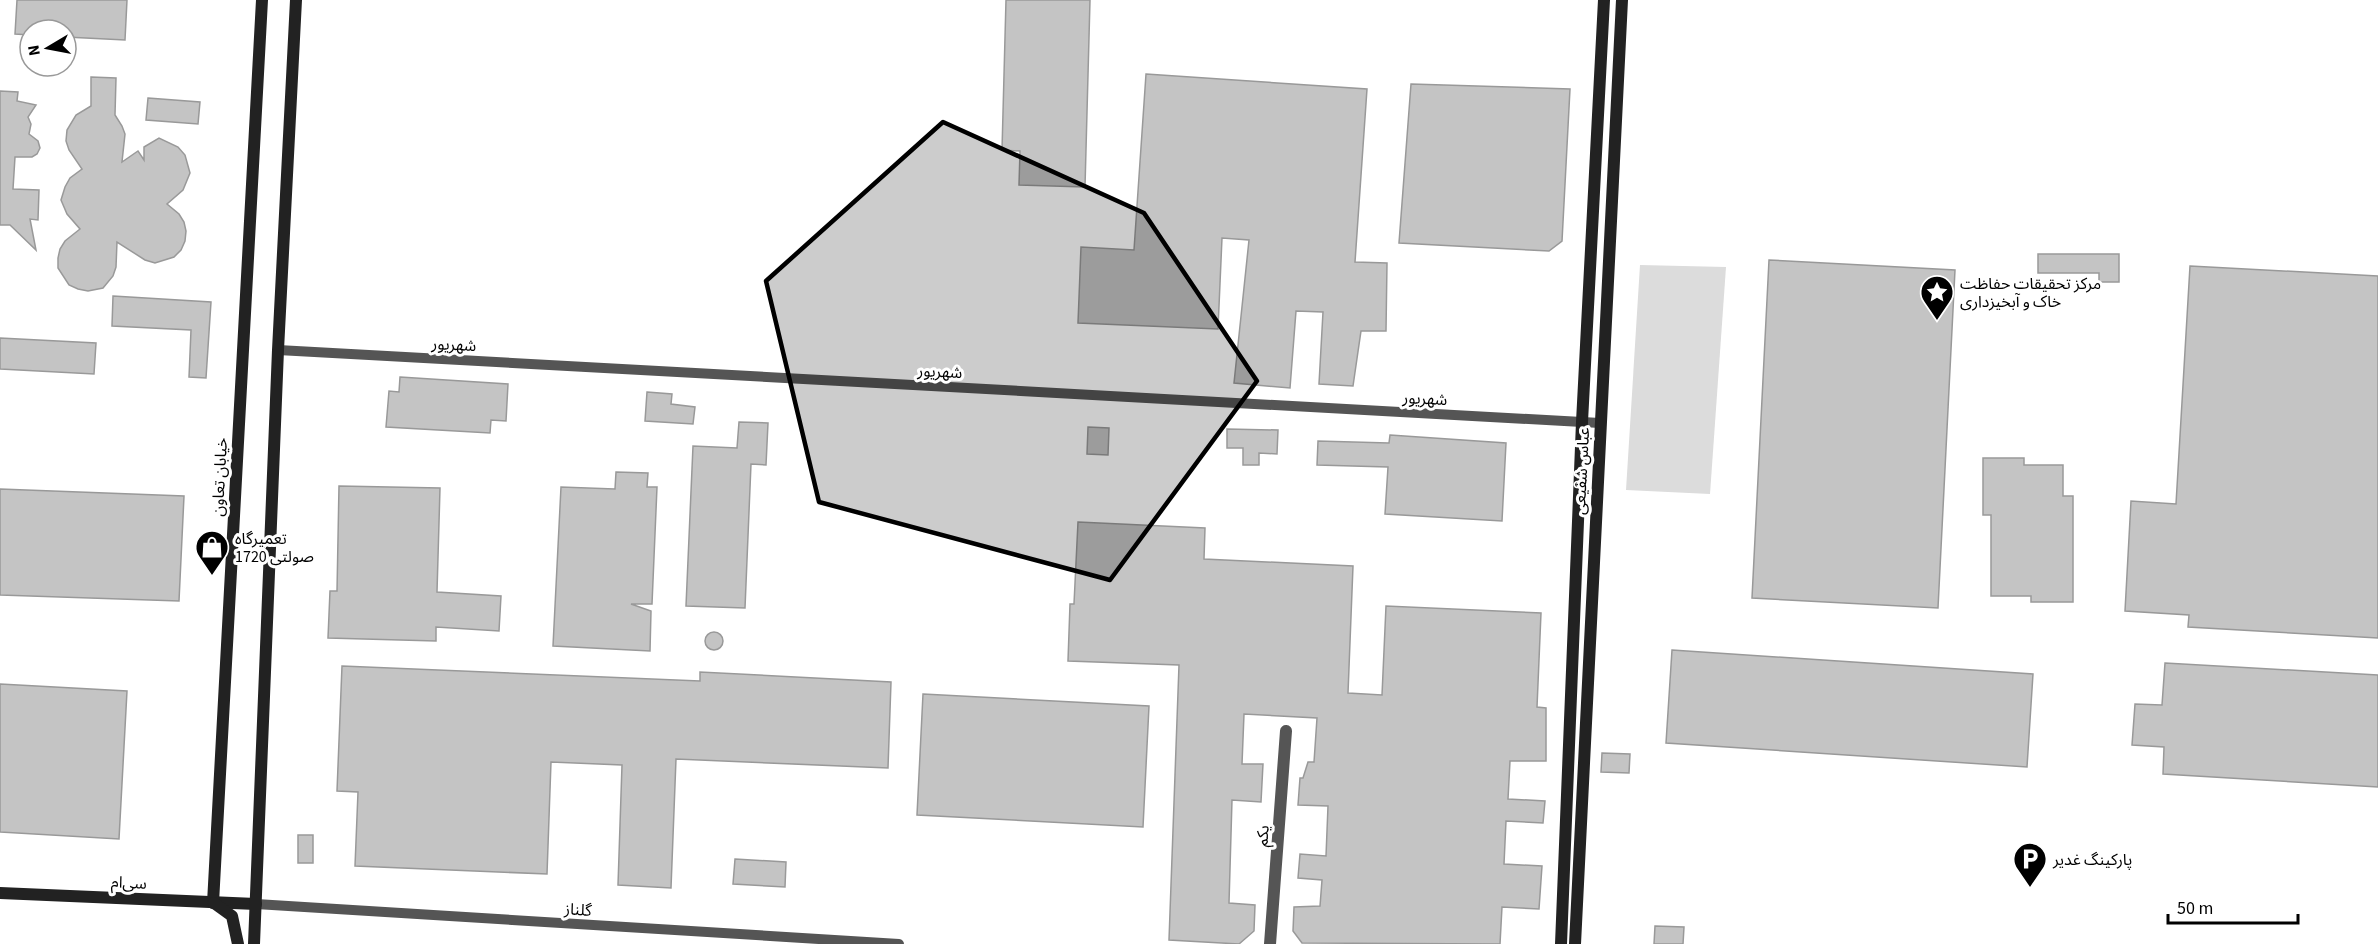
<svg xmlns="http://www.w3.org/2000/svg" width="2378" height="944" font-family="'Source Sans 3','Noto Sans Arabic',sans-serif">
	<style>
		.green { fill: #dcdcdc }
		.building { fill: #c4c4c4; stroke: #999; stroke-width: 1.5 }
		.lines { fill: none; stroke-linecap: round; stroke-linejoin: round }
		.lane { stroke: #555; stroke-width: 10 }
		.street { stroke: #555; stroke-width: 12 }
		.secondary { stroke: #222; stroke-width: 12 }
		.marked { fill: #000; fill-opacity: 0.2; stroke: #000; stroke-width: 4.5; stroke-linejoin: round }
		.labels { text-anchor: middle; stroke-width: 6; stroke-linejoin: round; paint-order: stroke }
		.poi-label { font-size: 16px; fill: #000; stroke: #fff; text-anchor: start }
		.street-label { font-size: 16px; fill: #000; stroke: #fff }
	</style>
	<rect width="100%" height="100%" fill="#fff"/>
	<polygon class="green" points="1640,265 1726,267 1710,494 1626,490"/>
	<g class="building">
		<polygon points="17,0 127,0 125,40 66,37 66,30 30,30 30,35 15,34"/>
		<polygon points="1006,0 1090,0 1085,187 1019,185 1020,151 1002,150"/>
		<polygon points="1146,74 1367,89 1355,262 1387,263 1386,331 1361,331 1353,386 1319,384 1323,312 1296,311 1290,388 1234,383 1249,240 1222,238 1218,329 1078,323 1081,247 1134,250"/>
		<polygon points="91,77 116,78 115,115 122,126 125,134 122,162 138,151 144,160 144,147 159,138 178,147 185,155 190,173 183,190 167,204 179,214 184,222 186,231 185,241 181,250 174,257 155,263 145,260 117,242 116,267 113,276 103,288 88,291 78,289 69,285 58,268 58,258 60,249 65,241 80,229 67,214 61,200 65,187 70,178 82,169 69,150 66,141 67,130 76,115 91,106"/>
		<polygon points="1411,84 1570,89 1562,241 1549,251 1399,243"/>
		<polygon points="0,91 18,92 17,101 36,105 28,117 31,124 29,134 38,141 40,148 37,154 32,157 15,157 13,189 39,190 38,220 30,219 36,250 10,225 0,225"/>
		<polygon points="148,98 200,102 198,124 146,120"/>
		<polygon points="2038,254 2119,254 2119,282 2099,282 2099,273 2038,273"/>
		<polygon points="1769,260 1955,270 1938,608 1752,598"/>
		<polygon points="2190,266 2378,276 2378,638 2188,627 2189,615 2125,611 2131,501 2176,504"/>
		<polygon points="113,296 211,302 206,378 189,377 191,330 112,326"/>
		<polygon points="0,338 96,343 94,374 0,369"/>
		<polygon points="400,377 508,384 506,421 491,420 490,433 386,427 389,391 399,392"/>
		<polygon points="647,392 672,394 671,404 695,407 693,424 645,421"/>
		<polygon points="739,422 768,423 766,465 751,464 745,608 686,606 693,446 737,448"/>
		<polygon points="1088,427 1109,428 1108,455 1087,454"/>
		<polygon points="1227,429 1278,430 1277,454 1259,453 1259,465 1243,465 1243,448 1227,448"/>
		<polygon points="1390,435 1506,443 1502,521 1385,514 1388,467 1317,465 1318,441 1389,443"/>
		<polygon points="1983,458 2024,458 2024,465 2063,465 2063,496 2073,496 2073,602 2031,602 2031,596 1991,596 1991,515 1983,515"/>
		<polygon points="616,472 648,473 647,487 657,487 652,604 631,604 651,611 650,651 553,646 561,487 615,489"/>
		<polygon points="339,486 440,488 437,592 501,596 499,631 436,627 436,641 328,638 330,591 337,591"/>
		<polygon points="0,489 184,496 179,601 0,595"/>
		<polygon points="1078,522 1205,528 1204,559 1353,566 1348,693 1382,695 1386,606 1541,613 1537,707 1546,708 1546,761 1510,761 1508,799 1545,801 1543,823 1506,821 1504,864 1542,866 1539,909 1502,907 1500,944 1302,943 1293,931 1294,907 1320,906 1322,880 1298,878 1300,854 1326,856 1328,806 1298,805 1300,778 1303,778 1308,762 1314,762 1317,718 1244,714 1242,764 1263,764 1261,802 1232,800 1229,903 1255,905 1254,931 1239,944 1169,940 1179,665 1068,661 1070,604 1074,604"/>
		<circle cx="714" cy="641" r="9"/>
		<polygon points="1672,650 2033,674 2027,767 1666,743"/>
		<polygon points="2165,663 2378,675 2378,787 2163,774 2164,747 2132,745 2135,704 2162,705"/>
		<polygon points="342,666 700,681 700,672 891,682 888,768 676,759 671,888 618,885 622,765 551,762 547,874 355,866 358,792 337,791"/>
		<polygon points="0,684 127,691 119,839 0,832"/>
		<polygon points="923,694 1149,706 1143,827 917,815"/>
		<polygon points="1602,753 1630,754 1629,773 1601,772"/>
		<rect x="298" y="835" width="15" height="28"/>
		<polygon points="735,859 786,862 785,887 733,884"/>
		<polygon points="1655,926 1684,927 1683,944 1654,944"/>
	</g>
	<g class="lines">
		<g class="lane">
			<polyline points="278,350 1600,423"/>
			<polyline points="256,904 899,944"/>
		</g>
		<polyline class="street" points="1270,944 1286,731"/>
		<g class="secondary">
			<polyline points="0,893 256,904"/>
			<polyline points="213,903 262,0"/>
			<polyline points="214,903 232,916 238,944"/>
			<polyline points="254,944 278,350 296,0"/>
			<polyline points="1561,944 1582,422 1604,0"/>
			<polyline points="1575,944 1622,0"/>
		</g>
	</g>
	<path class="marked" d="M943,122L1144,213L1257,381L1110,580L819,502L766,281Z"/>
	<defs>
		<symbol id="sight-pin" viewBox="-11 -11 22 30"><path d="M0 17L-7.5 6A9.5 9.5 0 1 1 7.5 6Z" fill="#000" stroke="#fff"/><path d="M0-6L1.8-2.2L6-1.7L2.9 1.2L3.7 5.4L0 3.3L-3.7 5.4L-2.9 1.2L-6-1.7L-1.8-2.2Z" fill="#fff"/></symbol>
		<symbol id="shop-pin" viewBox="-11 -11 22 30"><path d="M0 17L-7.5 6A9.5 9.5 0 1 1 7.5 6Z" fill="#000" stroke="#fff"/><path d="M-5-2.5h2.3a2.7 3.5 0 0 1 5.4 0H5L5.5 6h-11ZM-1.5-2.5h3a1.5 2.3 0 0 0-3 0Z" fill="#fff"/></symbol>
		<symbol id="parking-pin" viewBox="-11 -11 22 30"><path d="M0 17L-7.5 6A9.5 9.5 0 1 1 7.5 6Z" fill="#000" stroke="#fff"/><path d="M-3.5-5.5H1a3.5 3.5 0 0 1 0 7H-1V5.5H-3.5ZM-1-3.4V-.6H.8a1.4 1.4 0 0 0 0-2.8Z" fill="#fff"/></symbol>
	</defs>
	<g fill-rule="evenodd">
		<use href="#sight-pin" x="1918" y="273" width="38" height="52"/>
		<use href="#shop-pin" x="193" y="528" width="38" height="52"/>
		<use href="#parking-pin" x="2011" y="840" width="38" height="52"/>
	</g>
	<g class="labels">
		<g class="poi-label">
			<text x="1960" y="289">مرکز تحقیقات حفاظت<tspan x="1960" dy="18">خاک و آبخیزداری</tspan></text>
			<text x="235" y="544">تعمیرگاه<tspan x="235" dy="18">1720 صولتی</tspan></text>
			<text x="2053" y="865">پارکینگ غدیر</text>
		</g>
		<g class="street-label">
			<text transform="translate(454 344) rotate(3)" y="6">شهریور</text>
			<text transform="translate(940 371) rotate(3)" y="6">شهریور</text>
			<text transform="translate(1425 398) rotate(3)" y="6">شهریور</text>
			<text transform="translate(1581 471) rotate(-87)" y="6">عباس شفیعی</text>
			<text transform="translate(219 477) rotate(-87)" y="6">خیابان تعاون</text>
			<text transform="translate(1262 836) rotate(-86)" y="6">یکم</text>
			<text transform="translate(129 882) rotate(3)" y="6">سی‌ام</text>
			<text transform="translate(578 909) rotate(4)" y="6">گلناز</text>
		</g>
	</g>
	<g transform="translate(48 48) rotate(260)"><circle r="28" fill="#ffffff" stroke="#999999" stroke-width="1.5"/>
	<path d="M0-4.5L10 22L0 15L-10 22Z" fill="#000000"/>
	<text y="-9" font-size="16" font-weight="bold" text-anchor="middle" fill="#000000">N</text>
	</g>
	<path d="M2168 914v9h130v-9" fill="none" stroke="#000000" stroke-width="3"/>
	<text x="2177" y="914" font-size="18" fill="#000000" stroke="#ffffff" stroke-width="4.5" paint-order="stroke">50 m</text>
</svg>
